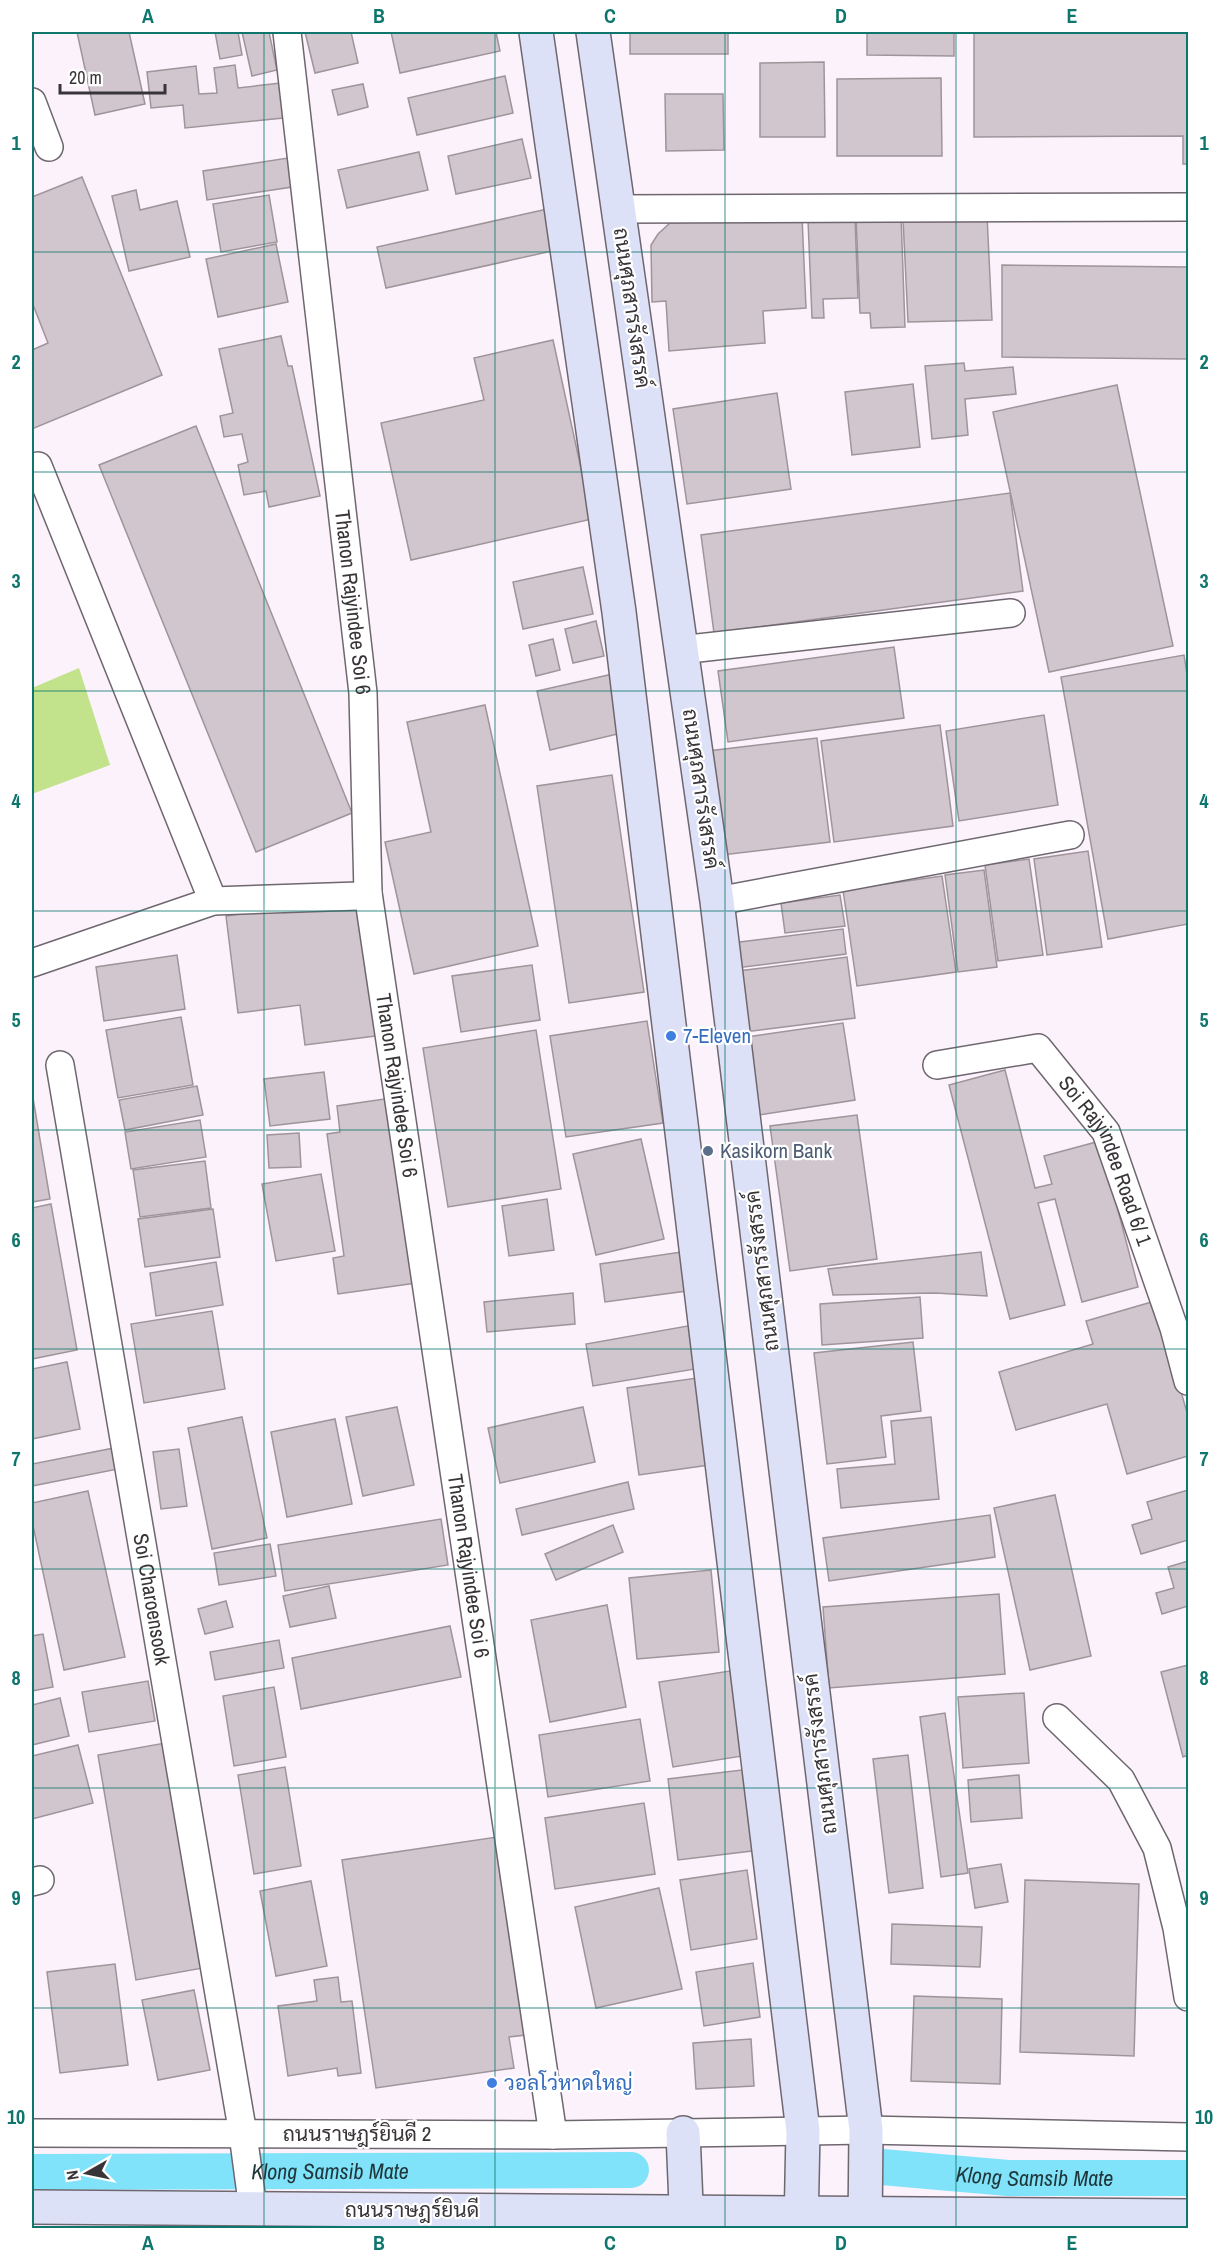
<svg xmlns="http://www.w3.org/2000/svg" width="1220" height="2260" font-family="'Archivo Narrow',Sarabun,sans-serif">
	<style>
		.grass { fill: #c2e28c }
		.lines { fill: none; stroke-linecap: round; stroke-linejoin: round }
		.canal { stroke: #81e3f9; stroke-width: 36 }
		.building { fill: #d1c6cd; stroke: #9f949a; stroke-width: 1.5 }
		.street-casing { stroke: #6f676f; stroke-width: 30 }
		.secondary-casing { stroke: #6f676f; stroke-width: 36 }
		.street { stroke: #fff; stroke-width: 27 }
		.secondary { stroke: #dce1f8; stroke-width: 33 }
		.grid { fill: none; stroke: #0f766e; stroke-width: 1.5; stroke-opacity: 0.55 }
		.shop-dot { fill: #3f7fe0; stroke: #fff; stroke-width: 2 }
		.service-dot { fill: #5c6f8a; stroke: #fff; stroke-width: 2 }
		.labels { text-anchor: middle; stroke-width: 4.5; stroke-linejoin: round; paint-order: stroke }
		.street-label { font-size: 21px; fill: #383438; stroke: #fff }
		.shop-label { font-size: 21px; fill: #366cbe; stroke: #fff; text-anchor: start }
		.service-label { font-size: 21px; fill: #4e5e75; stroke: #fff; text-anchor: start }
		.water-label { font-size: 22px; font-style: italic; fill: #1f363b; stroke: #fff }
		.neatline { fill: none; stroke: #0f766e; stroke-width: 2 }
		.grid-label { font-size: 20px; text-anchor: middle; font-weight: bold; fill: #0f766e }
	</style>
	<rect width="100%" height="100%" fill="#fbf2fc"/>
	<polygon class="grass" points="79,668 110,765 32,794 32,688"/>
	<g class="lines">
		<g class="canal">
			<path id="s1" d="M882,2167L1008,2178H1188"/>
			<path id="s2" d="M32,2172L631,2170"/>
		</g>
	</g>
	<g class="building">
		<polygon points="77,32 129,32 145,104 95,115"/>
		<polygon points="215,32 238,32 242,55 220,59"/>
		<polygon points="242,32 269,32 277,70 252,76"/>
		<polygon points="305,32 351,32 358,63 315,73"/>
		<polygon points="391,32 496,32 500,51 400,73"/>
		<rect x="630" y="32" width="98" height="22"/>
		<polygon points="867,32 954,32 954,56 867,55"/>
		<polygon points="974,32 1188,32 1188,164 1183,164 1183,136 974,137"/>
		<polygon points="824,62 825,137 760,137 760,63"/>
		<polygon points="235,65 238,88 289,82 293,117 185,128 183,105 151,108 147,72 196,66 199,94 217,93 214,68"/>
		<polygon points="505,76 513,113 417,135 408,98"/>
		<polygon points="941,78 942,156 837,156 837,79"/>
		<polygon points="363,84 368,107 338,115 332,90"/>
		<polygon points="665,94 723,94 724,150 666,151"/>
		<polygon points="522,139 531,178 456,194 448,156"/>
		<polygon points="419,152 428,190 347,208 338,170"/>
		<polygon points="288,158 292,187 207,200 203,171"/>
		<polygon points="82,177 162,375 32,429 32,350 48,343 32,302 32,197"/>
		<polygon points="136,190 140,210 177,201 190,257 129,271 112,196"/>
		<polygon points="269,195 277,242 221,252 213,204"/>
		<polygon points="552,208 561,249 386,288 377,247"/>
		<polygon points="901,215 905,327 871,328 870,313 860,313 856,217"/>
		<polygon points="987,215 992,320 908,322 903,219"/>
		<polygon points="802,217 806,308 763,311 765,343 669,351 666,301 652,302 651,245 658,234 670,223"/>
		<polygon points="855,218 858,298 823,299 824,318 812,318 808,220"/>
		<polygon points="276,244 288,302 218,317 206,259"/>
		<polygon points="1002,265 1188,267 1188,359 1002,357"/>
		<polygon points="281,336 288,366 292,366 320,496 269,507 266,491 244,495 238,465 248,462 242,434 224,437 220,416 233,413 219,349"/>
		<polygon points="553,340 592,519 411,560 381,423 484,400 474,358"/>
		<polygon points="964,363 965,371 1013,367 1016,394 965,399 968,435 932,439 925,366"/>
		<polygon points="913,384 920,447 852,455 845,392"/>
		<polygon points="1117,385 1173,646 1049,672 993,412"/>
		<polygon points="777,393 791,489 687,504 673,409"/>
		<polygon points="196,426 352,813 256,852 99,465"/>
		<polygon points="1010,493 1023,591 714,633 701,535"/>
		<polygon points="583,567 593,614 523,629 513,582"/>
		<polygon points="596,621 604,656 573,663 565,629"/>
		<polygon points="553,639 560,670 536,676 529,645"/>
		<polygon points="894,647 904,718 728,742 718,671"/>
		<polygon points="1184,655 1188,681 1188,924 1108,939 1061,677"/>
		<polygon points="613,674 626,732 550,750 537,691"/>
		<polygon points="485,705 538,946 414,974 385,842 431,832 407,722"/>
		<polygon points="1044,715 1058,805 959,821 946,731"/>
		<polygon points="940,725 953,826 834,842 821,741"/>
		<polygon points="817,738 830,842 722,855 708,751"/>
		<polygon points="612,775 644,992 569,1003 537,786"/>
		<polygon points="1088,851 1102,947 1047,955 1034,859"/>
		<polygon points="1029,859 1043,955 998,961 985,865"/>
		<polygon points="984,870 997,967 958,972 945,875"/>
		<polygon points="942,876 956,972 857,986 843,890"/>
		<polygon points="840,895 845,926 785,933 781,903"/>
		<polygon points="365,898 383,1035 305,1045 300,1005 238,1013 226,916"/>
		<polygon points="843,929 846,954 736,968 732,943"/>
		<polygon points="177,955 185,1009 104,1021 96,967"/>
		<polygon points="847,957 855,1018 745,1032 738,971"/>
		<polygon points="532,965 540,1020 461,1032 452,976"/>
		<polygon points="181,1017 193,1085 118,1098 106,1030"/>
		<polygon points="647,1021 663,1123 566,1137 550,1036"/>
		<polygon points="843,1023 855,1100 759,1115 747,1037"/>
		<polygon points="536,1030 561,1189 448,1207 423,1048"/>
		<polygon points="1005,1070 1035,1188 1052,1184 1044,1156 1100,1141 1138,1287 1082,1302 1055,1199 1038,1203 1065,1305 1010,1319 949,1085"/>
		<polygon points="324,1072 330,1119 270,1126 264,1079"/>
		<polygon points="197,1086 203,1115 125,1130 119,1100"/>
		<polygon points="32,1092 50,1199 32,1202"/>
		<polygon points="391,1098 416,1283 338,1294 333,1258 344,1256 327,1134 340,1132 337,1106"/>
		<polygon points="857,1115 877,1259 790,1271 770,1126"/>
		<polygon points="200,1120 206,1157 131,1169 125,1132"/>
		<polygon points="299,1133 301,1167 269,1168 267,1135"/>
		<polygon points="641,1139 664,1239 596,1255 573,1154"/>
		<polygon points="205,1161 211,1208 140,1217 133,1170"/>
		<polygon points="321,1174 335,1251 276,1261 262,1184"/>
		<polygon points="547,1199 554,1250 509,1256 502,1206"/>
		<polygon points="51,1204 77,1350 32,1359 32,1208"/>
		<polygon points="213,1209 220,1257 145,1267 138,1219"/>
		<polygon points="688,1251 694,1290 605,1302 600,1264"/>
		<polygon points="981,1252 987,1296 935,1293 833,1295 828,1269"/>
		<polygon points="216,1262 223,1305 156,1316 150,1273"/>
		<polygon points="573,1293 575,1324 487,1332 484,1302"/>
		<polygon points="920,1297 923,1338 822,1345 820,1304"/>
		<polygon points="1155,1301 1188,1416 1188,1456 1127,1474 1107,1404 1016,1430 999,1372 1093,1344 1086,1321"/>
		<polygon points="212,1311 225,1389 144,1403 131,1324"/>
		<polygon points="693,1325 701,1368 593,1386 586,1344"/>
		<polygon points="913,1342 921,1411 881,1416 886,1457 827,1464 814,1353"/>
		<polygon points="67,1362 80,1429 32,1439 32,1369"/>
		<polygon points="704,1377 716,1464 639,1475 627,1388"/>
		<polygon points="397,1407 414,1485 363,1496 346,1417"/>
		<polygon points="583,1407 595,1462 500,1483 488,1428"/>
		<polygon points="242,1417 267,1538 212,1549 188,1428"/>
		<polygon points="931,1417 939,1499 841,1508 837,1469 895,1464 891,1421"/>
		<polygon points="335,1419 352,1504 287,1517 271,1432"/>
		<polygon points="114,1448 118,1469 32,1486 32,1464"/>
		<polygon points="179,1449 187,1506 161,1509 153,1452"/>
		<polygon points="628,1482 634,1509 522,1535 516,1509"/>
		<polygon points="1188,1490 1188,1540 1141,1554 1132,1525 1152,1519 1147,1502"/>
		<polygon points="88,1491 125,1657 64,1670 32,1521 32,1503"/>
		<polygon points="1055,1495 1091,1656 1030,1670 994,1508"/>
		<polygon points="990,1515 995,1557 829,1581 823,1538"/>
		<polygon points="441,1519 448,1565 285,1591 278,1545"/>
		<polygon points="613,1525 623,1552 556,1580 545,1554"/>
		<polygon points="270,1544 276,1576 219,1585 214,1553"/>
		<polygon points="1188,1561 1188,1606 1162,1614 1156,1593 1174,1588 1168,1567"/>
		<polygon points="711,1570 719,1652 637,1659 629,1578"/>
		<polygon points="329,1586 336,1618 290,1627 283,1596"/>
		<polygon points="999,1594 1005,1674 829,1688 823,1607"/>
		<polygon points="226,1601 233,1627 205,1634 198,1609"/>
		<polygon points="607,1605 626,1707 550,1722 531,1620"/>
		<polygon points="450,1626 461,1677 301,1709 292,1658"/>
		<polygon points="43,1634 53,1687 32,1691 32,1636"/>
		<polygon points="279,1640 284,1668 215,1680 210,1652"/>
		<polygon points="1188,1665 1188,1755 1183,1757 1161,1672"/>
		<polygon points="736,1670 749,1755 673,1767 659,1682"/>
		<polygon points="148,1681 155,1721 89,1732 82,1692"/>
		<polygon points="274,1687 286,1757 234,1766 223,1696"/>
		<polygon points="1024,1693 1029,1763 963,1768 958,1697"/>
		<polygon points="60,1698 69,1736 32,1745 32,1705"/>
		<polygon points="945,1713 968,1873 941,1877 920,1717"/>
		<polygon points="640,1719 650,1781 548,1797 539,1735"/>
		<polygon points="165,1743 203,1968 136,1980 98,1755"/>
		<polygon points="78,1745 93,1803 32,1819 32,1756"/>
		<polygon points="908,1755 923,1888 889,1893 873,1759"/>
		<polygon points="285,1767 301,1866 254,1874 238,1775"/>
		<polygon points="750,1769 760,1850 678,1860 668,1779"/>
		<polygon points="1019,1775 1022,1818 971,1822 968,1780"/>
		<polygon points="644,1803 655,1874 555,1889 545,1818"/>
		<polygon points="497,1837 526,2035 509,2037 514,2068 376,2088 342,1860"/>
		<polygon points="1001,1864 1008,1902 975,1908 969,1869"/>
		<polygon points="747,1870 757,1939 691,1950 680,1880"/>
		<polygon points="1025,1880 1139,1884 1134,2056 1020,2052"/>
		<polygon points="311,1881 327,1966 276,1976 260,1891"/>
		<polygon points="659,1888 682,1989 596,2008 575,1907"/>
		<polygon points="892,1924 982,1927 980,1967 891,1964"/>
		<polygon points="753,1963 760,2017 704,2026 696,1972"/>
		<polygon points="115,1964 128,2065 60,2073 47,1972"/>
		<polygon points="338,1977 341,2002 352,2001 361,2073 338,2076 337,2068 288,2076 278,2006 317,2001 314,1980"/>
		<polygon points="194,1990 210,2070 158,2080 142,2000"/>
		<polygon points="914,1996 1002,1999 1000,2084 911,2081"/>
		<polygon points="751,2039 754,2086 696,2089 693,2043"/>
	</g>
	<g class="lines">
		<defs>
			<g id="street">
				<path id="s3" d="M287,32L363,693L368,893L553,2135"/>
				<polyline points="32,102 49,147"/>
				<polyline points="618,209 1188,207"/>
				<polyline points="32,469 38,466 213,901"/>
				<polyline points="680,650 1011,613"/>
				<polyline points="717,901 1070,835"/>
				<polyline points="32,963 213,901 358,896 368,893"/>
				<path id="s4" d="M60,1065L243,2134L253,2209"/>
				<path id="s5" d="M937,1065L1038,1048L1106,1132L1174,1328L1188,1381"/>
				<polyline points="1057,1718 1121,1780 1157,1848 1177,1928 1188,1997"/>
				<polyline points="32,1882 40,1880"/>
				<polyline points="32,2133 553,2135 866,2130 1188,2137"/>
			</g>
			<g id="secondary">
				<polyline points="536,32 619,612 803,2131 801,2228"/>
				<polyline points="593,32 717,901 866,2130 865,2228"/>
				<polyline points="683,2133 687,2228"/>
				<polyline points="32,2207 1188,2216"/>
			</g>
		</defs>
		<use href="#street" class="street-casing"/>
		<use href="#secondary" class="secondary-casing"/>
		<use href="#street" class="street"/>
		<use href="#secondary" class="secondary"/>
	</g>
	<path class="grid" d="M264,32V2228M495,32V2228M725,32V2228M956,32V2228M32,252H1188M32,472H1188M32,691H1188M32,911H1188M32,1130H1188M32,1349H1188M32,1569H1188M32,1788H1188M32,2008H1188"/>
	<g class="shop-dot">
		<circle cx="671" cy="1036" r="6"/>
		<circle cx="492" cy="2083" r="6"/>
	</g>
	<circle class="service-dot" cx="708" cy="1151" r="6"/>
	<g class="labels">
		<g class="street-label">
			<text transform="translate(632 308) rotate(82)" y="7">ถนนศุภสารรังสรรค์</text>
			<text dy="7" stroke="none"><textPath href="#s3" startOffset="574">Thanon Rajyindee Soi 6</textPath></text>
			<text transform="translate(701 789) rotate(82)" y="7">ถนนศุภสารรังสรรค์</text>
			<text dy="7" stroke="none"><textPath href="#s3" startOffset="1060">Thanon Rajyindee Soi 6</textPath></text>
			<text dy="7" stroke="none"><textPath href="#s5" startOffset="236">Soi Rajyindee Road 6/ 1</textPath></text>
			<text transform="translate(762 1271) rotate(-97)" y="7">ถนนศุภสารรังสรรค์</text>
			<text dy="7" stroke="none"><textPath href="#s3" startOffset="1546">Thanon Rajyindee Soi 6</textPath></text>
			<text dy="7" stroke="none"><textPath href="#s4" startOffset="542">Soi Charoensook</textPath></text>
			<text transform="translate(820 1754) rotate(-97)" y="7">ถนนศุภสารรังสรรค์</text>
			<text x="357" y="2141">ถนนราษฎร์ยินดี 2</text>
			<text x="412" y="2217">ถนนราษฎร์ยินดี</text>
		</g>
		<g class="shop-label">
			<text x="683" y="1043">7-Eleven</text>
			<text x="504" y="2090">วอลโว่หาดใหญ่</text>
		</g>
		<g class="service-label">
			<text x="720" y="1158">Kasikorn Bank</text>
		</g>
		<g class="water-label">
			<text dy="8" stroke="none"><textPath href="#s2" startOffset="298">Klong Samsib Mate</textPath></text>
			<text dy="8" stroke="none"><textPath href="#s1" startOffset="153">Klong Samsib Mate</textPath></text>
		</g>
	</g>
	<rect width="1220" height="2260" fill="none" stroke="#ffffff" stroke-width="66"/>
	<g transform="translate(87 2173) rotate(261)" stroke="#ffffff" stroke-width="4.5" paint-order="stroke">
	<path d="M0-4.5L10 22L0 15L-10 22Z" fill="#383438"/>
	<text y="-9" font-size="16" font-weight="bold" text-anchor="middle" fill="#383438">N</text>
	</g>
	<path d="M60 84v9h105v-9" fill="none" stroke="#383438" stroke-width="3"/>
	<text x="69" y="84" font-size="18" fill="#383438" stroke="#ffffff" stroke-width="4.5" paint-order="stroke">20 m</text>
	<rect x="33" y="33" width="1154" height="2194" class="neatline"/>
	<g class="grid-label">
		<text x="148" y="23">A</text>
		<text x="379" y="23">B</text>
		<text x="610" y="23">C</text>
		<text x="841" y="23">D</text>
		<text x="1072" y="23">E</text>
		<text x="16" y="150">1</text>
		<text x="1204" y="150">1</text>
		<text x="16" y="369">2</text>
		<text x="1204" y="369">2</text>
		<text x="16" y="588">3</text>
		<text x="1204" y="588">3</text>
		<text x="16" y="808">4</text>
		<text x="1204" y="808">4</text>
		<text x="16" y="1027">5</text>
		<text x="1204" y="1027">5</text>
		<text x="16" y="1247">6</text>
		<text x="1204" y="1247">6</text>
		<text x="16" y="1466">7</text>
		<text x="1204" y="1466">7</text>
		<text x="16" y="1685">8</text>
		<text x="1204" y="1685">8</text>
		<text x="16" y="1905">9</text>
		<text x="1204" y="1905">9</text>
		<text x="16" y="2124">10</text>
		<text x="1204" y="2124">10</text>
		<text x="148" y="2250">A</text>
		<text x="379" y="2250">B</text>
		<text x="610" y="2250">C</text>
		<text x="841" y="2250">D</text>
		<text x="1072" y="2250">E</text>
	</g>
</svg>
